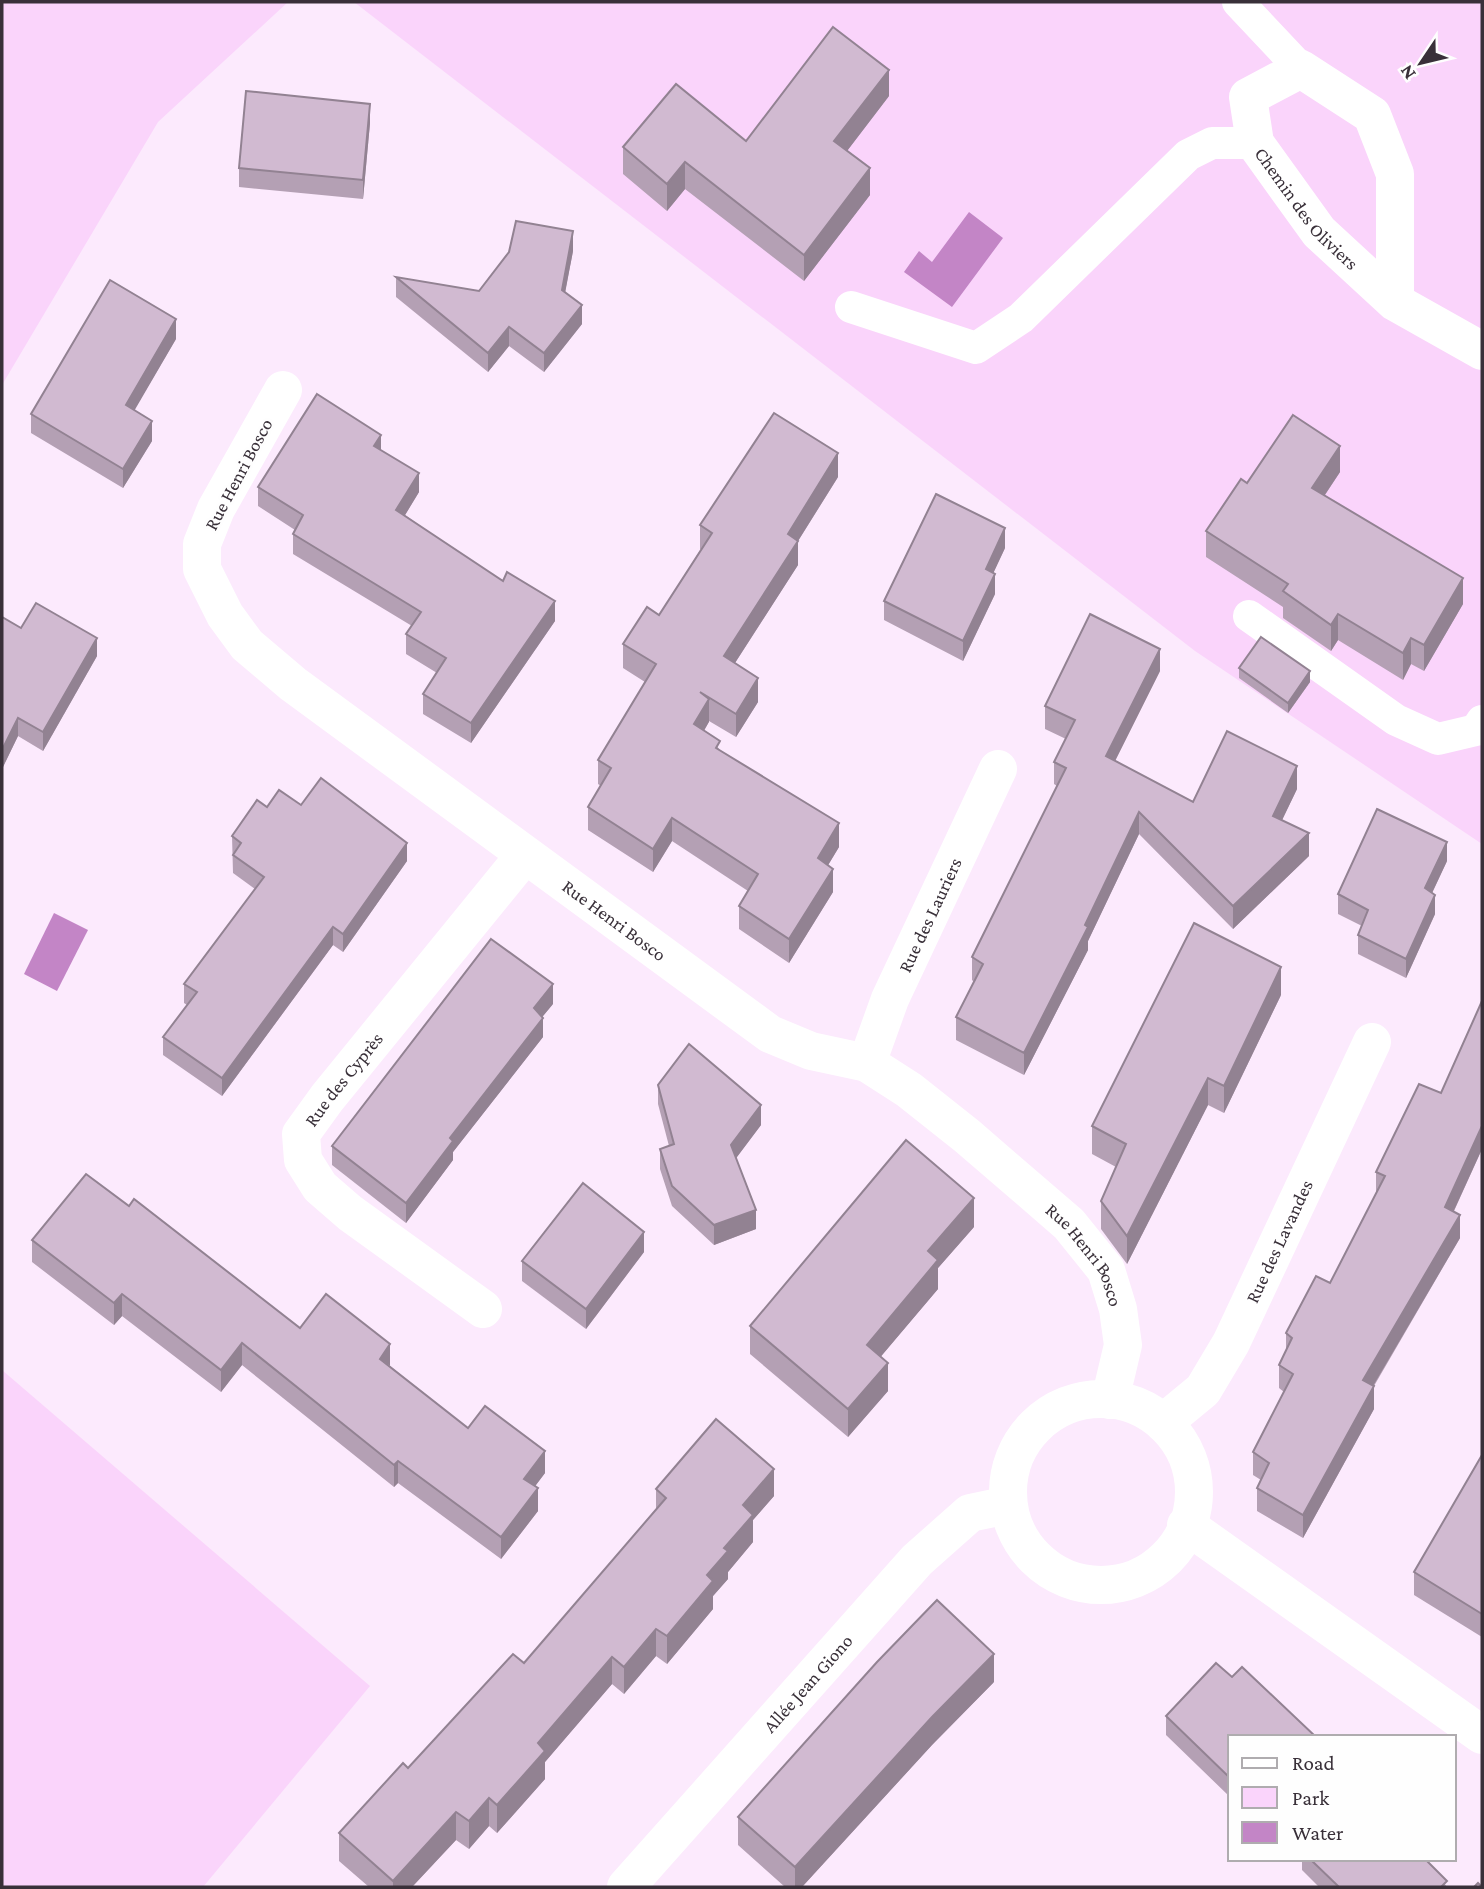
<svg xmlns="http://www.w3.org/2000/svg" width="1484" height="1889" font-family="'Crimson Pro',serif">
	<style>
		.green { fill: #fad4fb }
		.water { fill: #c385c6 }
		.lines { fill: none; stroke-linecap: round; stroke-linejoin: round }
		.lane { stroke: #fff; stroke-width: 32 }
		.street { stroke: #fff; stroke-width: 38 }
		.wall { fill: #b4a0b4 }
		.shaded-wall { fill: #928292 }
		.building { fill: #d1bad1; stroke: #928292; stroke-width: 2 }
		.labels { text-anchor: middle; stroke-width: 6; stroke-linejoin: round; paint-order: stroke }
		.street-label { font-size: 19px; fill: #393039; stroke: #fefefe }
	</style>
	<rect width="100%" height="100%" fill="#fceafd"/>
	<g class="green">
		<polygon points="2,2 288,2 158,122 2,385"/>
		<polygon points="354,2 1482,2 1482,844 1195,651"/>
		<polygon points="2,1370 370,1686 203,1887 2,1887"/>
	</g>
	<g class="water">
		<polygon points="969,212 1003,238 952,307 904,272 919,251 932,262"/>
		<polygon points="54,913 88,930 57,991 24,974"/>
	</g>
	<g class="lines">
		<g class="lane">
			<polyline points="1238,2 1301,69"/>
			<polyline points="851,307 976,348 1021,318 1188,155 1212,143 1255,143"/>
			<polyline points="1249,616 1396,720 1438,739 1476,730 1482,721"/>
		</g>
		<g class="street">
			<path id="s1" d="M1395,302V174L1372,115L1301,69L1248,97L1255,143L1319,232L1395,302L1482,351"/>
			<path id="s2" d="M283,390L216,509L202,544V569L225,615L247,645L293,684L770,1034L811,1051L867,1063L909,1090L967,1136L1069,1224L1106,1270L1118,1309L1123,1345L1110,1400"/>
			<path id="s3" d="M867,1063L890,999L998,769"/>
			<path id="s4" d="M483,1309L350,1213L320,1187L303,1160L301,1134L327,1098L524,856"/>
			<circle cx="1101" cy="1492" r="93"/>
			<path id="s5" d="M1163,1423L1203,1390L1231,1343L1372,1042"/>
			<polyline points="1186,1525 1482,1735"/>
			<path id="s6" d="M626,1887L917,1560L970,1513L1008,1505"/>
		</g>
	</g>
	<g class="wall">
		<polygon points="889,96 847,151 870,195 804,281 685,189 667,211 623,174 623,147 746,141"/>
		<polygon points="370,123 363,199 239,187 239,168"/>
		<polygon points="573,251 565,292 582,324 544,372 509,346 488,372 396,297 396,277 479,291"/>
		<polygon points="176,339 134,410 152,441 123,488 31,433 31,414"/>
		<polygon points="381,450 419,492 405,515 555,621 471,743 423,714 423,694 437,673 406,654 406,634 412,626 293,554 293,534 295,530 258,506 258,487"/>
		<polygon points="1340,472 1325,495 1463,604 1424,671 1411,664 1403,680 1338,640 1331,651 1283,618 1283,607 1206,557 1206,531 1247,483"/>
		<polygon points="838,477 798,541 798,565 735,663 758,702 736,737 709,721 704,731 720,750 839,847 828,865 833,892 789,963 739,929 739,906 748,891 672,841 653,872 588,830 588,807 601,786 598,784 598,760 645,682 623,668 623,644 659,615 701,549 700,549 700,525"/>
		<polygon points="1005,548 993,573 995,594 963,661 884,620 884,601"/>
		<polygon points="21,628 97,656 43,751 18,736 2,769"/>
		<polygon points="1239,668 1310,682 1288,713 1239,678"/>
		<polygon points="1160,671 1115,761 1193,802 1297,789 1282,820 1309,856 1233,929 1139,834 1088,941 1088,950 1024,1075 956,1040 956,1017 974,982 972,980 972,957 1057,786 1054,784 1054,762 1066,739 1045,729 1045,706"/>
		<polygon points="301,805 407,861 343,952 333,945 222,1096 163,1055 163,1037 187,1005 184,1003 184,984 255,889 233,873 232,836 267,807"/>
		<polygon points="1447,861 1432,893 1435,914 1406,978 1358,954 1358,935 1362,926 1338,914 1338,894"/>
		<polygon points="1281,995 1224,1113 1208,1105 1127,1264 1101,1229 1101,1201 1116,1167 1092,1154 1092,1126"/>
		<polygon points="1482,1001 1482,1149 1454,1211 1460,1238 1374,1386 1374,1409 1303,1538 1257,1511 1257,1488 1261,1480 1253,1475 1253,1452 1284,1392 1279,1388 1279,1365 1286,1351 1286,1333 1330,1283 1376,1194 1376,1172 1441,1093"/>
		<polygon points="553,1004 542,1017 543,1037 453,1152 453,1160 406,1223 332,1165 332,1146"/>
		<polygon points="658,1085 761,1125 736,1158 756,1229 714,1245 672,1206 660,1169 660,1149 669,1146 658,1104"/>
		<polygon points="129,1206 300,1328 390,1366 468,1428 545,1473 535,1486 538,1511 501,1559 398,1483 394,1487 242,1365 221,1392 122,1316 114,1325 32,1262 32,1240"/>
		<polygon points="974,1227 938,1268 938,1289 881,1356 888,1391 848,1437 750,1354 750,1326"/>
		<polygon points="644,1252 586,1329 522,1281 522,1261"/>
		<polygon points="1482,1455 1482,1637 1414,1595 1414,1572"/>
		<polygon points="656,1489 774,1496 753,1520 753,1542 728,1572 728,1579 713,1596 713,1609 667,1664 656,1656 624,1694 612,1684 545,1762 545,1779 497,1833 489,1826 469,1849 456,1840 412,1887 369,1887 339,1861 339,1833 524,1663 656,1509"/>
		<polygon points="1232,1677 1230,1737 1230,1797 1166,1735 1166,1716"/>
		<polygon points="994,1682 932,1745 802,1887 785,1887 738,1845 738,1817"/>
		<polygon points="1302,1859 1425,1859 1447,1887 1319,1887 1302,1870"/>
	</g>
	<g class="shaded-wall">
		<polygon points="889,70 889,96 834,168 834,141"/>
		<polygon points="370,104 370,123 363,199 363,180"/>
		<polygon points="685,162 685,189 667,211 667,184"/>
		<polygon points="870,168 870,195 804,281 804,255"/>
		<polygon points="573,231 573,251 562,309 562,290"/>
		<polygon points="582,305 582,324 544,372 544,353"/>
		<polygon points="176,319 176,339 126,425 126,405"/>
		<polygon points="509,327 509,346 488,372 488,353"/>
		<polygon points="152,421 152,441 123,488 123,469"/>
		<polygon points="381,435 381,454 374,446"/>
		<polygon points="1340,446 1340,472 1312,514 1312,488"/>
		<polygon points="838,453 838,477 798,541 798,565 724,680 724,656 788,534"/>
		<polygon points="419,473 419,492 396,530 396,510"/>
		<polygon points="1005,528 1005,548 986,589 986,569"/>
		<polygon points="995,574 995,594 963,661 963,641"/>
		<polygon points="1463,578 1463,604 1424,671 1424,645"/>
		<polygon points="555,601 555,621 471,743 471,723"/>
		<polygon points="1338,614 1338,640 1331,651 1331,625"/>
		<polygon points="97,638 97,656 43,751 43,732"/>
		<polygon points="1411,638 1411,664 1403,680 1403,653"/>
		<polygon points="1160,649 1160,671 1106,779 1106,756"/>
		<polygon points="1310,671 1310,682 1288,713 1288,703"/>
		<polygon points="758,678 758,702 736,737 736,714"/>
		<polygon points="709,699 709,722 694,747 694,724"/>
		<polygon points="18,718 18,736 2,769 2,750"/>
		<polygon points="1297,766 1297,789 1273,839 1273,816"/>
		<polygon points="1139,812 1139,834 1088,941 1088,950 1024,1075 1024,1053"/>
		<polygon points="672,818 672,841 653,872 653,849"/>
		<polygon points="839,823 839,847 818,882 818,858"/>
		<polygon points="1309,833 1309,856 1233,929 1233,906"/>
		<polygon points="1447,842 1447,861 1425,908 1425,888"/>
		<polygon points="407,843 407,861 343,952 343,934"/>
		<polygon points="833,869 833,892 789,963 789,939"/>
		<polygon points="1435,895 1435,914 1406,978 1406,959"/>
		<polygon points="333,927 333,945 222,1096 222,1078"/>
		<polygon points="1281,967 1281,995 1224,1113 1224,1086"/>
		<polygon points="553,984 553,1004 534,1027 534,1008"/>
		<polygon points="543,1018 543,1037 453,1152 453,1160 406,1223 406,1203 450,1138"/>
		<polygon points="1208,1078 1208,1105 1127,1264 1127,1236"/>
		<polygon points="761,1105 761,1125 731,1165 731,1145"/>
		<polygon points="1482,1126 1482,1149 1445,1230 1445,1207"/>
		<polygon points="974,1198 974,1227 938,1268 938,1289 867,1373 867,1345 928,1251"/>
		<polygon points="756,1210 756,1229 714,1245 714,1225"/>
		<polygon points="1460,1215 1460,1238 1363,1403 1363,1380"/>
		<polygon points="644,1232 644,1252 586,1329 586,1309"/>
		<polygon points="122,1294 122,1316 114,1325 114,1303"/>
		<polygon points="242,1343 242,1365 221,1392 221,1370"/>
		<polygon points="390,1344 390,1366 380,1359"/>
		<polygon points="888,1363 888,1391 848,1437 848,1409"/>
		<polygon points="1374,1386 1374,1409 1303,1538 1303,1515"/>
		<polygon points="545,1451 545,1473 524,1501 524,1479"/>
		<polygon points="398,1461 398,1483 394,1487 394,1465"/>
		<polygon points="774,1469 774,1496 753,1520 753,1542 728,1572 728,1579 713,1596 713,1609 667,1664 667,1636 707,1575 743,1505"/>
		<polygon points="538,1488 538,1511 501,1559 501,1537"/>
		<polygon points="656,1629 656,1656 624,1694 624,1667"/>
		<polygon points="994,1654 994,1682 932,1745 802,1887 795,1887 795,1867 932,1717"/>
		<polygon points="612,1657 612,1684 545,1762 545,1779 497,1833 497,1805 538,1743"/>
		<polygon points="489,1798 489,1826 469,1849 469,1821"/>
		<polygon points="456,1812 456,1840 412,1887 393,1887 393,1881"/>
	</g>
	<g class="building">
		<polygon points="833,27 889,70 834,141 870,168 804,255 685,162 667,184 623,147 676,84 746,141"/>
		<polygon points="246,91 370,104 363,180 239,168"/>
		<polygon points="516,221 573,231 562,290 582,305 544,353 509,327 488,353 396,277 479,291 509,252"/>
		<polygon points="110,280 176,319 126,405 152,421 123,469 31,414"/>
		<polygon points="317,394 381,435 374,446 419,473 396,510 503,581 507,572 555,601 471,723 423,694 446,658 406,634 421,612 293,534 303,515 258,487"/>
		<polygon points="774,413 838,453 788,534 798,541 724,656 758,678 736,714 700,692 709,699 694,724 720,741 716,748 839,823 818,858 833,869 789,939 739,906 758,874 672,818 653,849 588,807 611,768 598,760 656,664 623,644 647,607 659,615 712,533 700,525"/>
		<polygon points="1293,415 1340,446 1312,488 1463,578 1424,645 1411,638 1403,653 1338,614 1331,625 1283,591 1288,584 1206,531 1241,479 1247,483"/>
		<polygon points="936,494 1005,528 986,569 995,574 963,641 884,601"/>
		<polygon points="36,603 97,638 43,732 18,718 2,750 2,617 21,628"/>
		<polygon points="1090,614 1160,649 1106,756 1193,802 1227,731 1297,766 1273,816 1309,833 1233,906 1139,812 1085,925 1088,927 1024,1053 956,1017 983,964 972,957 1066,768 1054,762 1075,720 1045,706"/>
		<polygon points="1261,637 1310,671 1288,703 1239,668"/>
		<polygon points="321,778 407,843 343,934 333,927 222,1078 163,1037 197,992 184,984 264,877 233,855 241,843 232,836 257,800 267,807 279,790 301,805"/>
		<polygon points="1377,809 1447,842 1425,888 1435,895 1406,959 1358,935 1368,910 1338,894"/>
		<polygon points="1194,923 1281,967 1224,1086 1208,1078 1127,1236 1101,1201 1126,1144 1092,1126"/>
		<polygon points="491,939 553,984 534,1008 543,1018 450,1138 453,1141 406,1203 332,1146"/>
		<polygon points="1482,1001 1482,1126 1445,1207 1460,1215 1363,1380 1374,1386 1303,1515 1257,1488 1269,1463 1253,1452 1293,1374 1279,1365 1292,1338 1286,1333 1316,1276 1330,1283 1385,1176 1376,1172 1419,1084 1441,1093"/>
		<polygon points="689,1044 761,1105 731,1145 756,1210 714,1225 672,1186 660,1149 674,1144 658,1085"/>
		<polygon points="906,1140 974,1198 928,1251 938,1260 867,1345 888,1363 848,1409 750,1326"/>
		<polygon points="86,1174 129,1206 134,1199 300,1328 326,1294 390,1344 380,1359 468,1428 485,1406 545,1451 524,1479 538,1488 501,1537 398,1461 394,1465 242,1343 221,1370 122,1294 114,1303 32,1240"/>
		<polygon points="583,1183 644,1232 586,1309 522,1261"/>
		<polygon points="716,1419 774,1469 743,1505 753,1515 724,1548 728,1551 707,1575 713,1581 667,1636 656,1629 624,1667 612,1657 538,1743 545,1751 497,1805 489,1798 469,1821 456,1812 393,1881 339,1833 403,1763 408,1768 513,1654 524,1663 666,1498 656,1489"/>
		<polygon points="1482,1455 1482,1614 1414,1572"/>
		<polygon points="937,1600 994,1654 932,1717 795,1867 738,1817 877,1662"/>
		<polygon points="1216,1663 1232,1677 1242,1667 1316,1737 1230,1737 1230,1778 1166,1716"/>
		<polygon points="1310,1859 1425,1859 1447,1881 1441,1887 1339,1887"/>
		<polygon points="1478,1883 1482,1887 1474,1887"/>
	</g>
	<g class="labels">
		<g class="street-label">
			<text dy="7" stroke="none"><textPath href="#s1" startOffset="466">Chemin des Oliviers</textPath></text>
			<text transform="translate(238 474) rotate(-62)" y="7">Rue Henri Bosco</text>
			<text dy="7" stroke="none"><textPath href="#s3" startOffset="161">Rue des Lauriers</textPath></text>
			<text dy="7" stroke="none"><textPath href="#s2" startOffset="747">Rue Henri Bosco</textPath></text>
			<text dy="7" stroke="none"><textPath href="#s4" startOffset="331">Rue des Cyprès</textPath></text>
			<text dy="7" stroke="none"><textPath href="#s5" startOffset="219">Rue des Lavandes</textPath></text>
			<text dy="7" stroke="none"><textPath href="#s2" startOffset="1335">Rue Henri Bosco</textPath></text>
			<text dy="7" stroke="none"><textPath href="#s6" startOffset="273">Allée Jean Giono</textPath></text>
		</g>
	</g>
	<rect width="1484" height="1889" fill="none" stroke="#393039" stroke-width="7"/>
	<rect x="1228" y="1735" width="228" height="126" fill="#fefefe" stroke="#afacaf" stroke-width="2"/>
	<rect x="1242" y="1758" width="35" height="10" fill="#ffffff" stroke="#afacaf" stroke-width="2"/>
	<text x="1292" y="1770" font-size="21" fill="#393039">Road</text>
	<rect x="1242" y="1787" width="35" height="21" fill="#fad4fb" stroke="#afacaf" stroke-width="2"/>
	<text x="1292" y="1805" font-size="21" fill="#393039">Park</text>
	<rect x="1242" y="1822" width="35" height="21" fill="#c385c6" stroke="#afacaf" stroke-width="2"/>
	<text x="1292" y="1840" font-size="21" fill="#393039">Water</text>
	<g transform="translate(1421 63) rotate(235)" stroke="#fefefe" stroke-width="5" paint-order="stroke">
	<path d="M0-5L12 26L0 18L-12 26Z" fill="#393039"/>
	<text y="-10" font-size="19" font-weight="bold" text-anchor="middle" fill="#393039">N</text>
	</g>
</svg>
